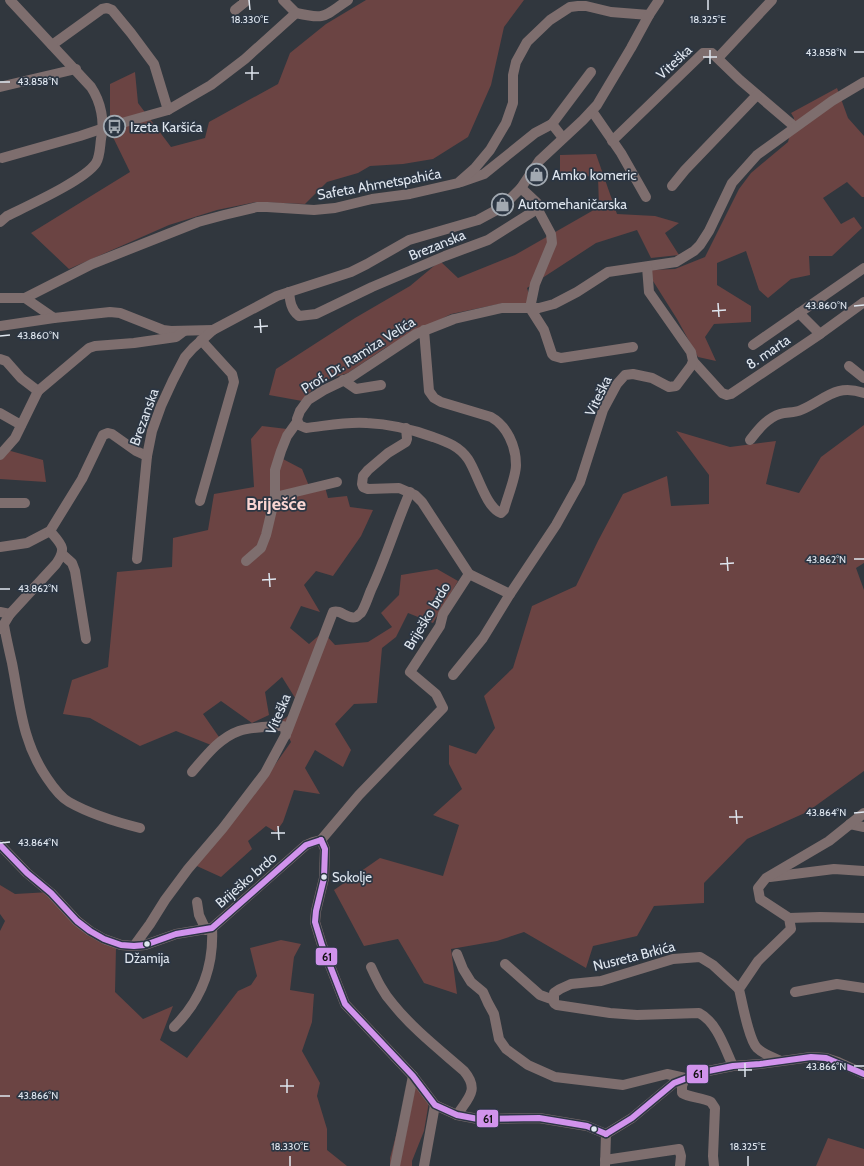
<svg xmlns="http://www.w3.org/2000/svg" width="864" height="1166" font-family="Cabin,sans-serif">
	<style>
		.green { fill: #6b4443 }
		.lines { fill: none; stroke-linecap: round; stroke-linejoin: round }
		.minor { stroke: #7e6e6e; stroke-width: 10 }
		.bus-1-casing { stroke: #2c3643; stroke-width: 9 }
		.bus-1 { stroke: #d193ec; stroke-width: 6 }
		.ticks { fill: none; stroke: #dfe6ef; stroke-width: 1.5 }
		.bus-dot { fill: #dfe6ef; stroke: #2c3643; stroke-width: 1.5 }
		.labels { text-anchor: middle; stroke-width: 3.5; stroke-linejoin: round; paint-order: stroke }
		.bus-label { font-size: 13px; fill: #dfe6ef; stroke: #2c3643; text-anchor: start }
		.street-label { font-size: 14px; fill: #dfe6ef; stroke: #2c3643 }
		.poi-label { font-size: 14px; fill: #dfe6ef; stroke: #2c3643; text-anchor: start }
		.district-label { font-size: 18px; font-weight: bold; fill: #fad6d3; stroke: #2c3643 }
		.ticks-label { font-size: 10px; text-anchor: middle; fill: #dfe6ef; stroke: #2c3643; stroke-width: 3.5; stroke-linejoin: round; paint-order: stroke }
		.line-badge { stroke: #2c3643; stroke-width: 1.5 }
		.pale-badge-label { font-size: 11px; text-anchor: middle; font-weight: bold; fill: #111 }
	</style>
	<rect width="100%" height="100%" fill="#31373e"/>
	<g class="green">
		<polygon points="366,0 524,0 504,27 491,85 468,137 433,159 403,164 370,166 358,173 327,182 305,204 256,202 217,210 169,225 69,269 31,233 130,172 110,131 110,84 135,72 138,103 171,147 205,138 209,122 278,84 290,53 326,24"/>
		<polygon points="837,88 848,118 864,136 864,197 862,197 847,182 823,198 841,224 854,217 862,228 832,256 809,256 810,275 791,279 768,298 759,290 746,251 717,263 717,285 751,306 751,322 714,324 705,337 716,361 698,357 677,319 653,281 650,270 675,269 705,257 739,189 751,173 788,142 794,118 791,113"/>
		<polygon points="596,154 617,214 655,216 679,223 665,233 679,255 651,258 637,230 596,243 527,288 532,305 504,303 451,314 385,348 348,373 319,382 302,401 269,395 276,369 355,318 410,286 440,261 458,278 515,255 599,207 598,177 560,174 560,155"/>
		<polygon points="864,425 864,563 856,568 864,590 864,771 807,812 747,839 704,883 704,903 654,906 637,936 593,946 586,968 524,932 497,941 451,949 457,994 424,983 398,939 364,946 334,890 380,858 443,876 459,825 433,815 462,789 449,764 449,745 476,754 495,728 484,696 513,668 532,606 576,586 598,541 623,494 667,476 671,506 709,504 709,475 676,431 730,447 776,441 766,484 799,493 821,457"/>
		<polygon points="262,426 287,429 281,458 302,469 309,486 325,487 328,498 347,496 350,507 373,510 361,536 333,576 316,571 304,585 320,612 301,606 290,628 309,644 323,632 335,645 368,642 392,627 381,613 399,595 401,575 437,569 458,581 433,623 408,613 396,637 382,648 377,703 354,704 335,724 351,750 343,767 315,750 305,768 320,794 294,790 283,822 276,832 266,826 248,841 252,849 221,877 188,862 267,776 291,742 281,721 297,710 297,701 282,677 265,692 269,715 252,723 221,701 203,714 219,737 211,745 176,731 140,746 90,718 63,714 72,680 108,667 117,572 172,567 173,538 208,530 214,494 254,487 251,439"/>
		<polygon points="0,448 43,460 46,482 0,479"/>
		<polygon points="0,885 15,894 50,892 116,947 115,992 143,1019 173,1006 160,1040 187,1058 238,991 251,985 257,976 250,948 281,940 301,944 294,957 290,990 314,994 312,1022 302,1051 320,1083 317,1096 327,1129 327,1150 347,1166 0,1166 0,931 5,921 0,914"/>
		<polygon points="411,1079 429,1102 424,1131 412,1161 412,1166 390,1166 390,1158"/>
		<polygon points="828,1138 864,1149 864,1166 816,1166"/>
	</g>
	<g class="lines">
		<g class="minor">
			<polyline points="283,0 296,13"/>
			<polyline points="235,10 245,2 244,0"/>
			<polyline points="52,45 102,9 107,8 112,10 131,33 154,64 168,110"/>
			<polyline points="718,58 772,0"/>
			<polyline points="0,87 76,69"/>
			<polyline points="592,111 621,153 646,197"/>
			<polyline points="552,124 591,72"/>
			<polyline points="612,141 703,53 712,53 740,80 795,127"/>
			<path d="M2,158L80,136L104,128L168,110L211,85L245,59L296,13C327,20 324,16 348,0"/>
			<polyline points="461,182 484,174 535,133 552,124 563,138"/>
			<polyline points="672,186 685,170 757,95"/>
			<polyline points="537,208 551,234 552,243 535,284 530,308 544,330 552,354 554,356 561,358 633,347"/>
			<path d="M0,222L7,216C27,206 85,180 96,163C100,157 100,146 101,139C105,122 101,102 91,87L10,0"/>
			<path d="M289,292C290,301 291,310 299,316L316,314L372,287L445,256L488,240L534,211L537,208V203L521,188"/>
			<polyline points="0,298 25,298 92,264 198,222 224,215 257,207 267,207 314,210 335,208 372,199 410,194 458,183 475,168 490,150 506,123 513,103 513,75 516,62 527,42 550,20 570,7 578,6 586,6 611,12 649,15"/>
			<polyline points="25,298 54,318 110,312 120,313 163,330 171,331 213,330"/>
			<polyline points="799,313 820,334"/>
			<polyline points="0,326 54,318"/>
			<path d="M424,330L429,391L434,398L441,402L491,417C507,426 516,446 516,465C516,477 507,498 504,510L501,513C486,508 477,472 468,459C459,446 447,442 433,437C411,429 390,424 367,423C349,421 325,426 306,428L299,425L297,419L300,411L308,400L324,390L351,377L416,334L454,319L502,308H539L554,304L577,292L608,272L676,262L694,251L700,245L709,231L732,183L757,155L832,101L864,82"/>
			<polyline points="753,345 864,268"/>
			<polyline points="0,359 6,361 21,378 38,391 89,348 95,346 134,343 176,337 184,331"/>
			<polyline points="693,361 722,393 727,395 731,394 820,334 864,302"/>
			<polyline points="849,366 864,378"/>
			<polyline points="343,380 356,389 381,385"/>
			<polyline points="0,413 21,425"/>
			<polyline points="406,428 407,439 406,442 388,453 368,470 363,476 362,484 363,487 368,489 399,488 415,495 422,502 469,574 510,594"/>
			<path d="M750,440C758,430 767,418 780,414C787,412 794,413 801,410C825,400 835,383 864,393"/>
			<polyline points="0,455 15,438 38,391"/>
			<polyline points="275,497 337,482"/>
			<polyline points="200,501 234,382 232,374 201,340"/>
			<polyline points="0,503 25,503"/>
			<polyline points="0,547 27,543 50,531 82,479 103,435 108,433 112,434 136,451 147,456"/>
			<polyline points="62,554 72,563 75,571 86,639"/>
			<polyline points="137,559 147,456 152,431 161,406 173,380 185,357 193,348 213,330 277,296 351,272 367,264 409,240 478,220 502,207 521,188 539,161 583,120 597,105 631,48 649,15 659,0"/>
			<polyline points="246,561 261,548 266,535 275,497 275,470 281,451 287,436 297,422"/>
			<polyline points="0,612 10,614"/>
			<path d="M4,625C6,637 9,650 12,663C20,704 22,742 47,778C53,787 60,797 69,802C92,815 116,822 140,828"/>
			<path d="M1,629L10,614L56,564C67,548 62,545 50,531"/>
			<polyline points="453,675 483,638 510,594 556,525 580,482 603,410 617,384 625,375 633,374 652,378 669,387 676,386 691,366 693,361 691,352 649,292 647,267"/>
			<path d="M192,772C205,757 219,738 239,731C251,727 266,727 279,726H283L285,729L286,735"/>
			<polyline points="850,824 864,827"/>
			<polyline points="321,840 325,849 324,878 316,911 315,922 322,945 345,1004 413,1076 435,1105 457,1115 478,1119 539,1118 587,1126 606,1134"/>
			<polyline points="0,845 27,873 51,893 77,921 90,931 104,939 121,945 134,946 145,945 176,934 212,928 306,845 313,842 321,840 359,795 443,708 436,694 410,672 440,626 443,614 469,574"/>
			<polyline points="770,877 834,869 864,871"/>
			<polyline points="197,902 199,915 206,930"/>
			<polyline points="789,918 820,917 864,918"/>
			<path d="M134,946L150,924L165,900L188,869L223,828L265,773L287,732L333,612C341,609 347,620 356,617C358,616 359,614 361,613C365,607 368,597 371,590C386,558 396,524 410,492"/>
			<path d="M457,954L463,969L471,982L483,992L488,1003L494,1014L499,1039L506,1049L528,1065L555,1077L623,1085L667,1074L685,1078L682,1086V1093C688,1097 703,1098 711,1102L715,1108L713,1156L714,1166"/>
			<polyline points="505,964 540,995 554,1000"/>
			<path d="M371,967C377,980 383,993 393,1004C413,1029 440,1050 464,1071C480,1090 468,1098 457,1115"/>
			<polyline points="795,992 837,984 864,988"/>
			<path d="M174,1027C201,1000 214,966 212,928"/>
			<path d="M779,1060C772,1057 763,1054 757,1048C749,1040 742,1002 739,989L758,961L791,929L789,918L760,899L758,888L766,878L829,841L864,813"/>
			<path d="M733,1066C725,1049 717,1022 699,1013L637,1015L610,1013L557,1005L554,1003V993L560,989L571,984L601,981L673,959L700,957L713,965L739,989"/>
			<polyline points="606,1134 632,1118 674,1083 703,1072 733,1066 760,1064 811,1057 826,1058 838,1062 864,1074"/>
			<polyline points="605,1160 679,1149 681,1156 680,1166"/>
			<polyline points="395,1166 413,1076"/>
			<polyline points="424,1166 435,1105"/>
			<polyline points="605,1166 606,1134"/>
		</g>
		<defs>
			<g id="bus-1">
				<polyline points="321,840 325,849 324,878 316,911 315,922 322,945 345,1004 413,1076 435,1105 457,1115 478,1119 539,1118 587,1126 606,1134"/>
				<polyline points="0,845 27,873 51,893 77,921 90,931 104,939 121,945 134,946 145,945 176,934 212,928 306,845 321,840"/>
				<polyline points="606,1134 632,1118 674,1083 703,1072 733,1066 760,1064 811,1057 826,1058 864,1074"/>
			</g>
		</defs>
		<use href="#bus-1" class="bus-1-casing"/>
		<use href="#bus-1" class="bus-1"/>
	</g>
	<path class="ticks" d="M249,0L250,10M708,0V10M710,50V64M854,52H864M703,57H717M252,66V80M245,73H259M0,82H10M718,303L719,317M854,306L864,305M712,311L726,310M260,319L261,333M254,327L268,326M0,336L10,335M727,557L728,571M854,559H864M720,564L734,563M269,573L270,587M262,580L276,579M0,589H10M736,810L737,824M854,813L864,812M729,817H743M278,826L279,840M271,833H285M0,843L10,842M745,1063V1077M854,1066H864M738,1070H752M287,1079V1093M280,1086H294M0,1096H10M290,1156V1166M748,1156V1166"/>
	<defs>
		<symbol id="bus-ring" viewBox="-11 -11 22 22"><circle r="9.5" fill="#2c3643" stroke="#a2a9b1" stroke-width="1.5"/><path d="M-5-6H5V4H4V6H2V4H-2V6H-4V4H-5ZM-3.5-4V0h7V-4ZM-3.5 1.2v1.5H-2V1.2ZM2 1.2v1.5H3.5V1.2Z" fill="#a2a9b1"/></symbol>
		<symbol id="shop-ring" viewBox="-11 -11 22 22"><circle r="9.5" fill="#2c3643" stroke="#a2a9b1" stroke-width="1.5"/><path d="M-5-2.5h2.3a2.7 3.5 0 0 1 5.4 0H5L5.5 6h-11ZM-1.5-2.5h3a1.5 2.3 0 0 0-3 0Z" fill="#a2a9b1"/></symbol>
	</defs>
	<g fill-rule="evenodd">
		<use href="#bus-ring" x="102" y="114" width="25" height="25"/>
		<use href="#shop-ring" x="524" y="162" width="25" height="25"/>
		<use href="#shop-ring" x="490" y="192" width="25" height="25"/>
	</g>
	<g class="bus-dot">
		<circle cx="324" cy="877" r="3.5"/>
		<circle cx="147" cy="944" r="3.5"/>
		<circle cx="594" cy="1129" r="3.5"/>
	</g>
	<g class="labels">
		<g class="bus-label">
			<text x="332" y="882">Sokolje</text>
			<text x="147" y="963" text-anchor="middle">Džamija</text>
		</g>
		<g class="street-label">
			<text transform="translate(674 62) rotate(-43)" y="5">Viteška</text>
			<text transform="translate(379 184) rotate(-10)" y="5">Safeta Ahmetspahića</text>
			<text transform="translate(437 245) rotate(-22)" y="5">Brezanska</text>
			<text transform="translate(768 352) rotate(-34)" y="5">8. marta</text>
			<text transform="translate(358 355) rotate(-32)" y="5">Prof. Dr. Ramiza Velića</text>
			<text transform="translate(598 396) rotate(-64)" y="5">Viteška</text>
			<text transform="translate(144 417) rotate(-70)" y="5">Brezanska</text>
			<text transform="translate(427 616) rotate(-59)" y="5">Briješko brdo</text>
			<text transform="translate(278 714) rotate(-67)" y="5">Viteška</text>
			<text transform="translate(246 880) rotate(-41)" y="5">Briješko brdo</text>
			<text transform="translate(634 956) rotate(-14)" y="5">Nusreta Brkića</text>
		</g>
		<g class="poi-label">
			<text x="130" y="132">Izeta Karšića</text>
			<text x="552" y="180">Amko komeric</text>
			<text x="518" y="209">Automehaničarska</text>
		</g>
		<g class="district-label">
			<text x="276" y="510">Briješće</text>
		</g>
	</g>
	<g class="ticks-label">
		<text x="250" y="23">18.330°E</text>
		<text x="708" y="23">18.325°E</text>
		<text x="826" y="56">43.858°N</text>
		<text x="38" y="85">43.858°N</text>
		<text x="826" y="309">43.860°N</text>
		<text x="38" y="339">43.860°N</text>
		<text x="826" y="563">43.862°N</text>
		<text x="38" y="592">43.862°N</text>
		<text x="826" y="816">43.864°N</text>
		<text x="38" y="846">43.864°N</text>
		<text x="826" y="1070">43.866°N</text>
		<text x="38" y="1099">43.866°N</text>
		<text x="290" y="1150">18.330°E</text>
		<text x="748" y="1150">18.325°E</text>
	</g>
	<g class="line-badge">
		<rect x="315" y="947" width="23" height="19" rx="4" fill="#d193ec"/>
		<rect x="686" y="1064" width="23" height="20" rx="4" fill="#d193ec"/>
		<rect x="476" y="1109" width="23" height="19" rx="4" fill="#d193ec"/>
	</g>
	<g class="pale-badge-label">
		<text x="327" y="961">61</text>
		<text x="698" y="1078">61</text>
		<text x="488" y="1123">61</text>
	</g>
</svg>
